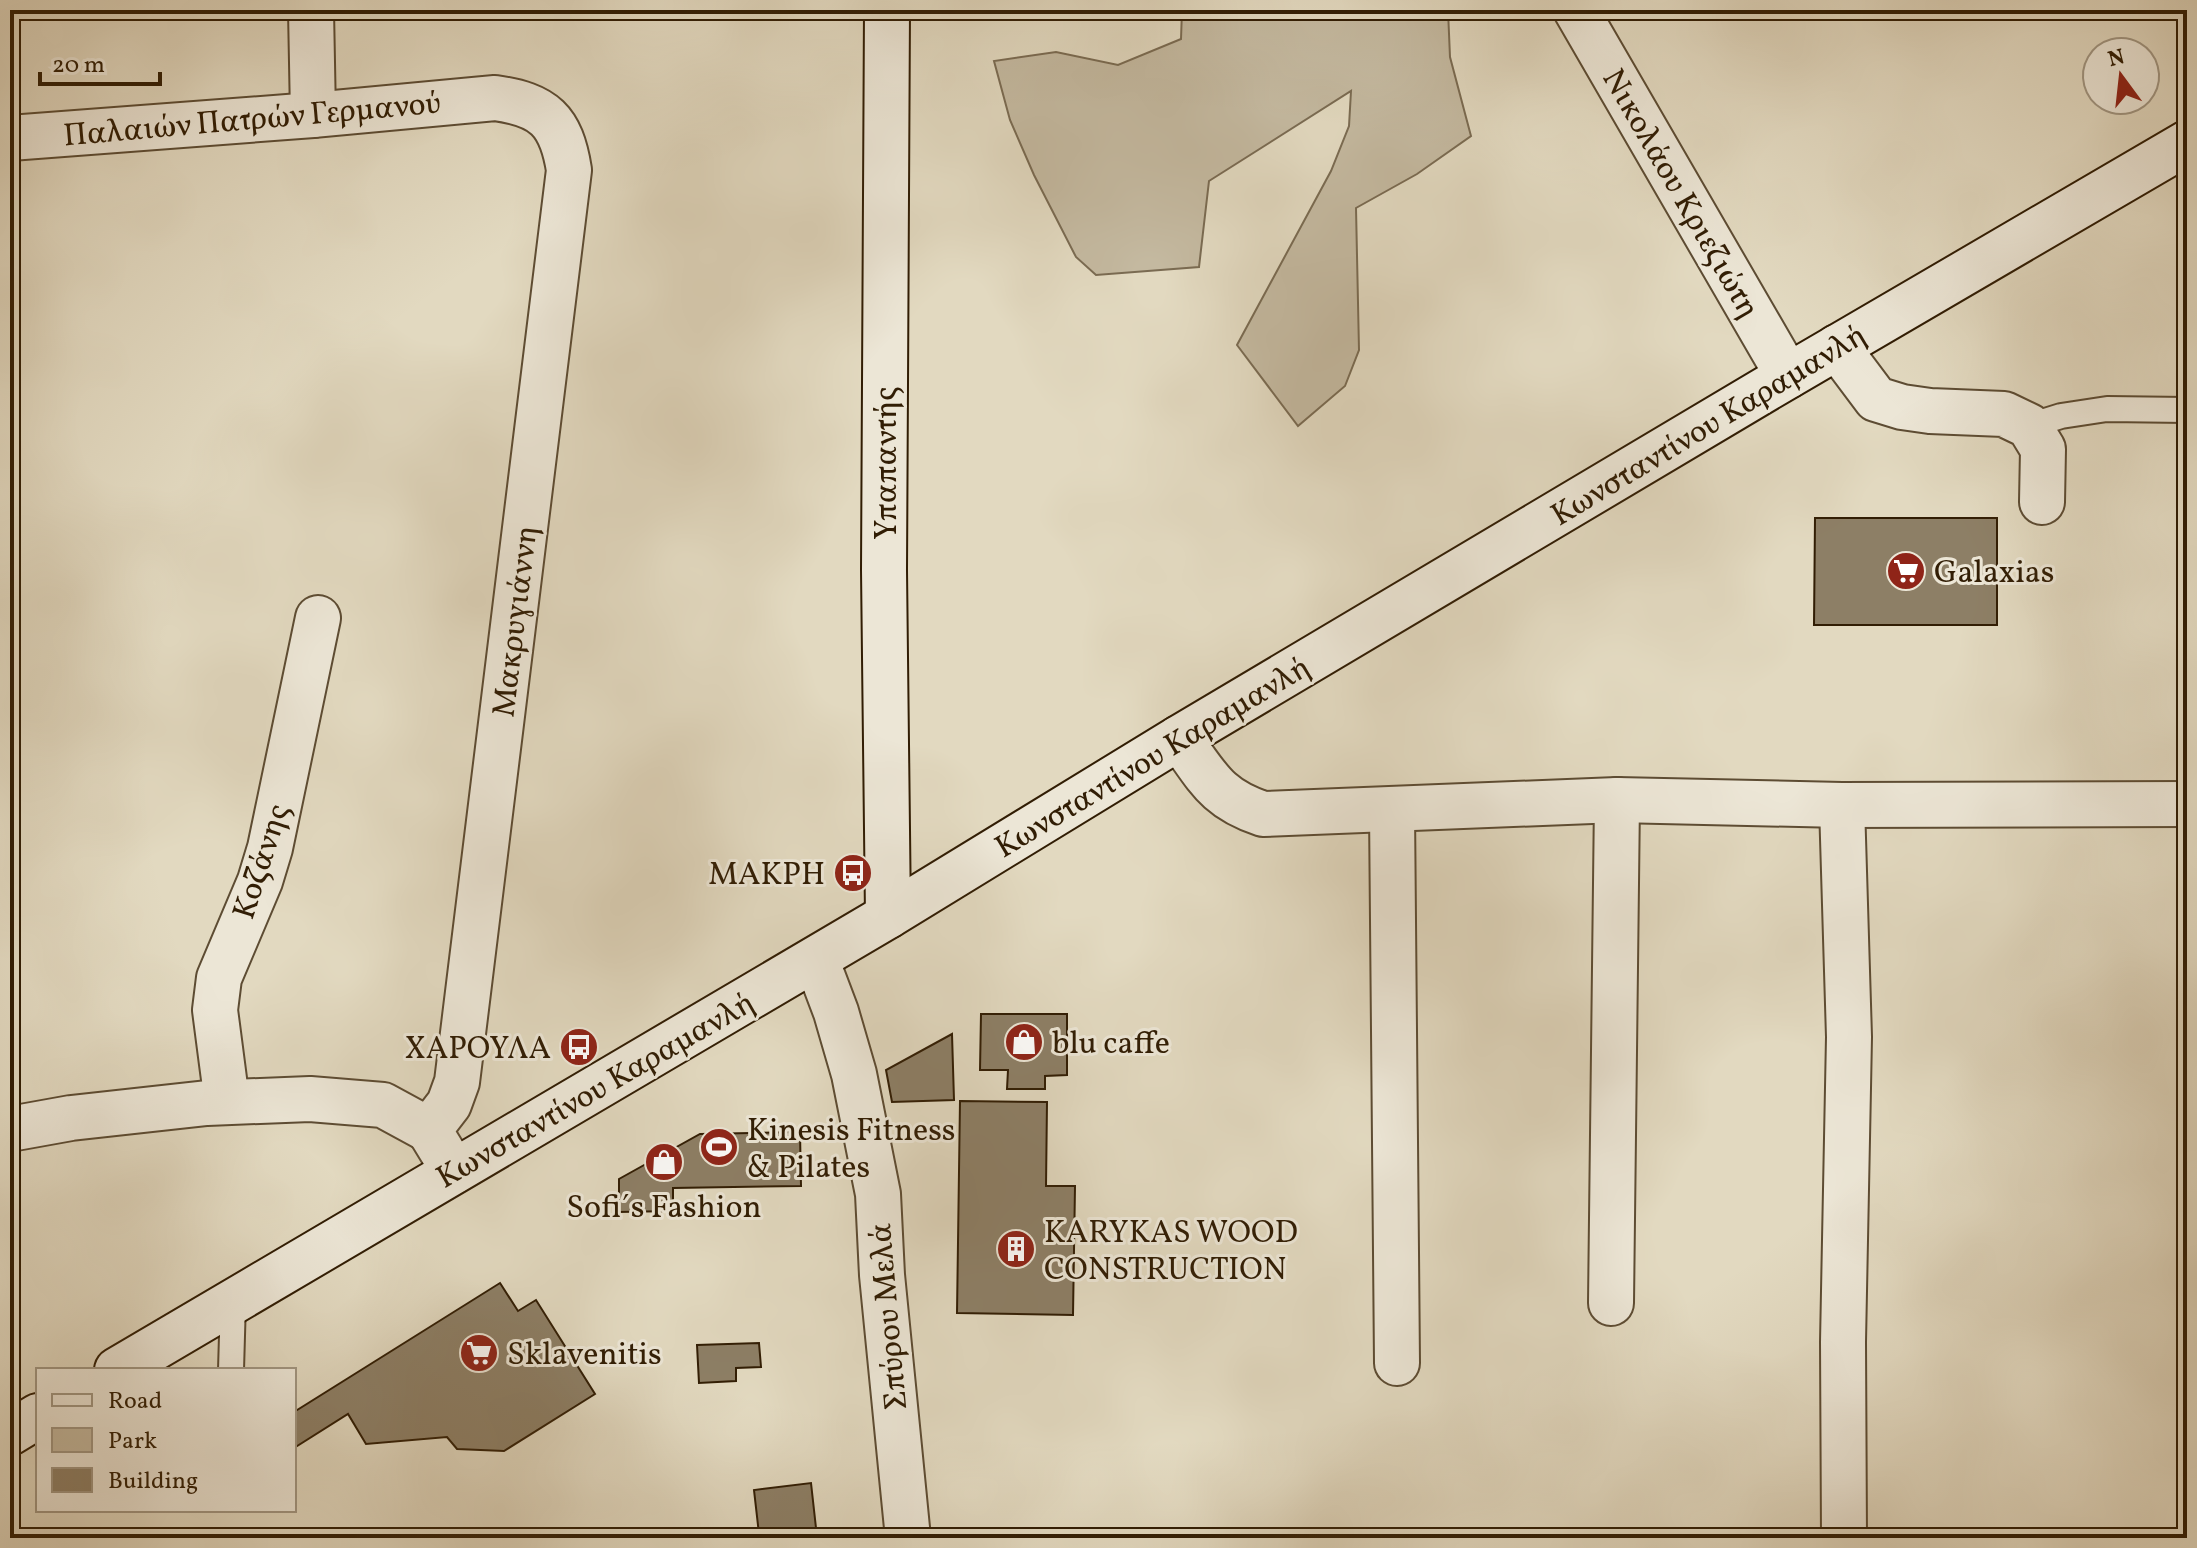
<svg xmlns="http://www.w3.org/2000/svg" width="2197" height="1548" font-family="Vollkorn,serif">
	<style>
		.green { fill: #c4b9a0; stroke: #7a6b52; stroke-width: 2 }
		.building { fill: #8d7f66; stroke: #311d04; stroke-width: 2 }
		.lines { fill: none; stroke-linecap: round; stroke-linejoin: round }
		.lane-casing { stroke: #5d4c33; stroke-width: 28 }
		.street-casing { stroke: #5d4c33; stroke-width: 48 }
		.secondary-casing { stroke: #311d04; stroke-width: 48 }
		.lane { stroke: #ece6d6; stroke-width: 24 }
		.street { stroke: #ece6d6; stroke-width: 44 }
		.secondary { stroke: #ece6d6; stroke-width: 44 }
		.labels { text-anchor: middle; stroke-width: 6; stroke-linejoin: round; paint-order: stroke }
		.street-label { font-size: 32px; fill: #311d04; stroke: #ece6d6 }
		.poi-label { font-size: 32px; fill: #311d04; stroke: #ece6d6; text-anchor: start }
	</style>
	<rect width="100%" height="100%" fill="#e2d9c0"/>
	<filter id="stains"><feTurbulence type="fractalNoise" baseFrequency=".0025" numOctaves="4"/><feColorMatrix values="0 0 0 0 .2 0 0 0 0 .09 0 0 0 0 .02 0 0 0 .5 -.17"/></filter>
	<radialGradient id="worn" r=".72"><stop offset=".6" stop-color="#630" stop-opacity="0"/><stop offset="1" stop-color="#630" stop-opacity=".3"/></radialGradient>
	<polygon class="green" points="1182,10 1448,10 1450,57 1471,136 1417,174 1356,208 1359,350 1345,386 1298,426 1237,345 1331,171 1349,126 1351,91 1209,181 1199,267 1096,275 1076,257 1034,175 1010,120 994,61 1056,52 1118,65 1181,39"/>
	<g class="building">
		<polygon points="1815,518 1997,518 1997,625 1814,625"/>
		<polygon points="981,1014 1067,1014 1067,1075 1045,1076 1045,1089 1007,1089 1008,1070 980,1070"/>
		<polygon points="952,1034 954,1100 892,1102 886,1070"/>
		<polygon points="960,1101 1047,1102 1046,1186 1075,1186 1073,1315 957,1313"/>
		<polygon points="800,1132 801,1186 673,1188 673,1211 619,1212 619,1179 700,1134"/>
		<polygon points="500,1283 518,1311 536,1300 595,1394 504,1451 457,1449 447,1437 366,1444 348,1414 294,1448 294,1412"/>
		<polygon points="759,1343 761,1367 736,1368 736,1381 699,1383 697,1345"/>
		<polygon points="811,1483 816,1528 759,1534 754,1490"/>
	</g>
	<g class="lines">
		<defs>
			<g id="lane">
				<polyline points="2029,426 2061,416 2107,409 2187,410"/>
				<polyline points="231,1370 233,1301"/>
			</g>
			<g id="street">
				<polyline points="311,10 313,115"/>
				<polyline points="1576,10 1788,376"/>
				<path d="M10,138L313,115L495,98C544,105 561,120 569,170L457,1082L449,1104L429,1130L454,1171"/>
				<polyline points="1837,347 1876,399 1902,407 1930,411 2004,414 2029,426 2043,449 2042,502"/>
				<path d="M1179,738C1208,777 1215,798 1263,814L1617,800L1842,805L2187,804"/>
				<polyline points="1842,805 1849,1037 1843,1342 1844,1538"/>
				<polyline points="1392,810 1397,1363"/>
				<polyline points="816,959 836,1012 854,1074 878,1194 882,1275 908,1538"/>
				<polyline points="227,1102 215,1010 219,978 260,881 270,848 318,618"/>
				<polyline points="10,1129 71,1118 207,1103 310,1099 383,1105 429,1130"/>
				<polyline points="1611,1303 1617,800"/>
			</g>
			<g id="secondary">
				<polyline points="887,10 884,570 888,916"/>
				<polyline points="117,1370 888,916 1179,738 1788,376 2187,143"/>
				<polyline points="10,1433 38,1416"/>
			</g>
		</defs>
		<use href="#lane" class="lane-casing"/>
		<use href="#street" class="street-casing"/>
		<use href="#secondary" class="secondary-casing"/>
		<use href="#lane" class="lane"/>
		<use href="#street" class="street"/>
		<use href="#secondary" class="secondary"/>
	</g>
	<defs>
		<symbol id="supermarket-disc" viewBox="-11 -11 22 22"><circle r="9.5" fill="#8f2418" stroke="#ece6d6"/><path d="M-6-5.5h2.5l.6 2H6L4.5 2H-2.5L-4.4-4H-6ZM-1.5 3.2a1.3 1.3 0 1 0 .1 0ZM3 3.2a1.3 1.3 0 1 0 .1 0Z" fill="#fff"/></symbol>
		<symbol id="bus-disc" viewBox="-11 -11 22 22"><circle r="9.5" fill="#8f2418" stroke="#ece6d6"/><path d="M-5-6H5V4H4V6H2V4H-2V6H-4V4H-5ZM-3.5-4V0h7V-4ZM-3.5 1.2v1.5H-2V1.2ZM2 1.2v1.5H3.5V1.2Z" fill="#fff"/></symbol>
		<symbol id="shop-disc" viewBox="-11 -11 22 22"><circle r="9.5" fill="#8f2418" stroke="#ece6d6"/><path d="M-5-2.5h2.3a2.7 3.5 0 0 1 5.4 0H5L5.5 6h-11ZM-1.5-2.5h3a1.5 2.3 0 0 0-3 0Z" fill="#fff"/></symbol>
		<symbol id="stadium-disc" viewBox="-11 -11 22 22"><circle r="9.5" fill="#8f2418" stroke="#ece6d6"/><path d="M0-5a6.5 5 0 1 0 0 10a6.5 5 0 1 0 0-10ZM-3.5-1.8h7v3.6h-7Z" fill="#fff"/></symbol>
		<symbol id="building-disc" viewBox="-11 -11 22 22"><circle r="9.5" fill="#8f2418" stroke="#ece6d6"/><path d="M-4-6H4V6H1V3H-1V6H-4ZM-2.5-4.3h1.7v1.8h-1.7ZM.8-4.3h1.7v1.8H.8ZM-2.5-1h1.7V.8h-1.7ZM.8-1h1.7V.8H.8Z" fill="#fff"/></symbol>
	</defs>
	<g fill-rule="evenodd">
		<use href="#supermarket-disc" x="1884" y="549" width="44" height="44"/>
		<use href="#bus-disc" x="831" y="851" width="44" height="44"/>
		<use href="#shop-disc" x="1002" y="1020" width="44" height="44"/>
		<use href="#bus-disc" x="557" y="1025" width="44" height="44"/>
		<use href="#stadium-disc" x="697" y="1125" width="44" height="44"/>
		<use href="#shop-disc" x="642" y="1140" width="44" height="44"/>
		<use href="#building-disc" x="994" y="1227" width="44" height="44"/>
		<use href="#supermarket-disc" x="457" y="1331" width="44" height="44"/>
	</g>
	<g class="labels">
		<g class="street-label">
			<text transform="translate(252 118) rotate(-5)" y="11">Παλαιών Πατρών Γερμανού</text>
			<text transform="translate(1682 193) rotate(60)" y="11">Νικολάου Κριεζιώτη</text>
			<text transform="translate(1708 424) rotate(-31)" y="11">Κωνσταντίνου Καραμανλή</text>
			<text transform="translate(885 463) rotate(-90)" y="11">Υπαπαντής</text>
			<text transform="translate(514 621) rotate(-83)" y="11">Μακρυγιάννη</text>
			<text transform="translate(1152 756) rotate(-31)" y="11">Κωνσταντίνου Καραμανλή</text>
			<text transform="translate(260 861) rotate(-72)" y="11">Κοζάνης</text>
			<text transform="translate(595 1089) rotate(-30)" y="11">Κωνσταντίνου Καραμανλή</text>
			<text transform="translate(887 1317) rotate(-95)" y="11">Σπύρου Μελά</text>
		</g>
		<g class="poi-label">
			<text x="1934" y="582">Galaxias</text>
			<text x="825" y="884" text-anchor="end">ΜΑΚΡΗ</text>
			<text x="1052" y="1053">blu caffe</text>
			<text x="551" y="1058" text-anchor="end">ΧΑΡΟΥΛΑ</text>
			<text x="747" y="1140">Kinesis Fitness<tspan x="747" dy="37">&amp; Pilates</tspan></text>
			<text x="664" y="1217" text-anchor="middle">Sofi´s Fashion</text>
			<text x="1044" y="1242">KARYKAS WOOD<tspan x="1044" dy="37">CONSTRUCTION</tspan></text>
			<text x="507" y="1364">Sklavenitis</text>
		</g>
	</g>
	<rect width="2197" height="1548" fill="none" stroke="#e2d9c0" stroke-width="40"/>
	<rect x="12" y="12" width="2173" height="1524" fill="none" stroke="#311d04" stroke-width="4"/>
	<rect x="20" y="20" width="2157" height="1508" fill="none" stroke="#311d04" stroke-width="2"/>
	<rect x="36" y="1368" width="260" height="144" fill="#ece6d6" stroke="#a19682" stroke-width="2"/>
	<rect x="52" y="1394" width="40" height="12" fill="#ece6d6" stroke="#a19682" stroke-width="2"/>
	<text x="108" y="1408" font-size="24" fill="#311d04">Road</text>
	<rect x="52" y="1428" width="40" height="24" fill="#c4b9a0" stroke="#a19682" stroke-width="2"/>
	<text x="108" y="1448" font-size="24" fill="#311d04">Park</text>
	<rect x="52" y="1468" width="40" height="24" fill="#8d7f66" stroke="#a19682" stroke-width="2"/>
	<text x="108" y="1488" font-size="24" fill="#311d04">Building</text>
	<g transform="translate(2121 76) rotate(345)"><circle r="38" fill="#ece6d6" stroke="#a19682" stroke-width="2"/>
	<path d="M0-6L14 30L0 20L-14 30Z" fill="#8f2418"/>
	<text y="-12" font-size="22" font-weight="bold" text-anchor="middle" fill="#311d04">N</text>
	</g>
	<path d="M40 72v12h120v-12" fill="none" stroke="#311d04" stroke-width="4"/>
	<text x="52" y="72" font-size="24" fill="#311d04" stroke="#ece6d6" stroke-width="6" paint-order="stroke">20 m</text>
	<rect width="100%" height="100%" filter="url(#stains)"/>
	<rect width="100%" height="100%" fill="url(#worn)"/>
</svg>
